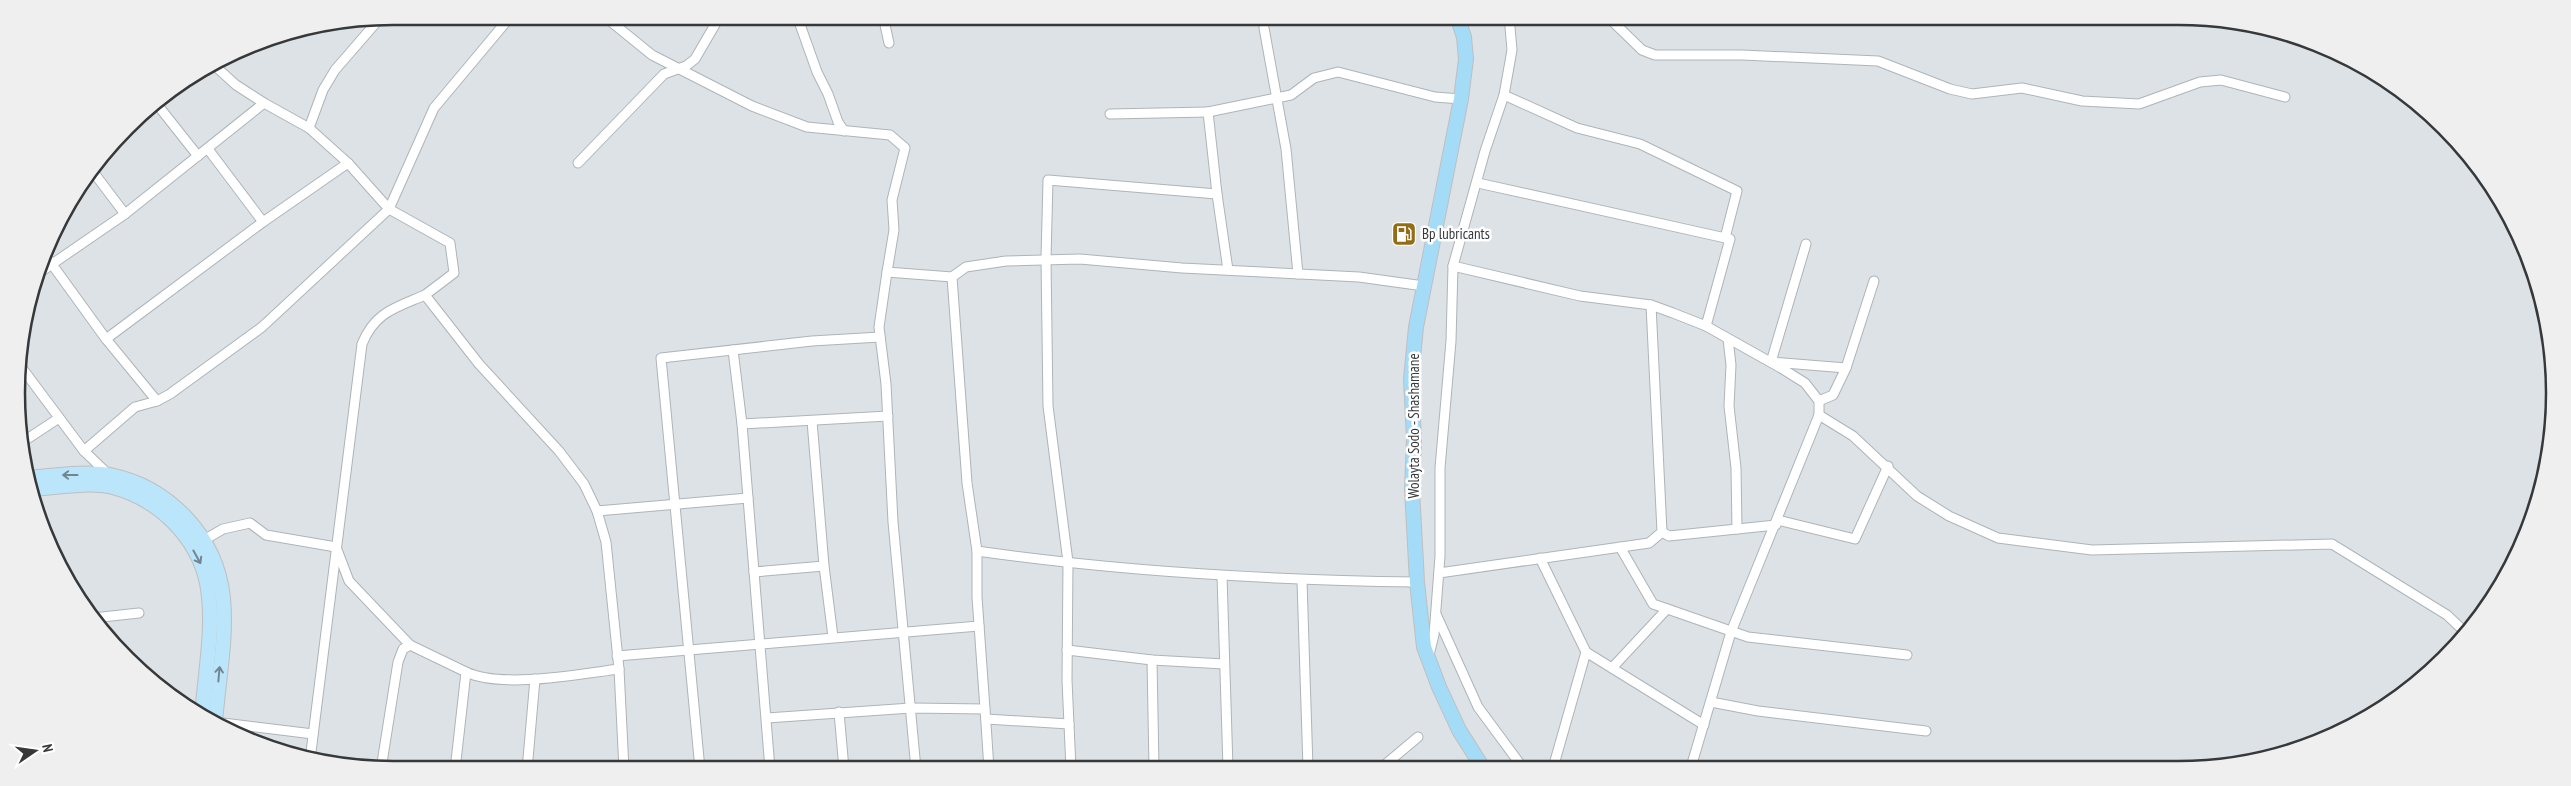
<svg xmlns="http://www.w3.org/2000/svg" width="2571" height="786" font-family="'PT Sans Narrow',sans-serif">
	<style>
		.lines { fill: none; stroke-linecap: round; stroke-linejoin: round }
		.minor-casing { stroke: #aeb4b8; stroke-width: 11 }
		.primary-casing { stroke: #bfbfc0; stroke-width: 16 }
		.trunk-casing { stroke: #bfbfc0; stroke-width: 16 }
		.minor { stroke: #fff; stroke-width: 9 }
		.primary { stroke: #bbe5fa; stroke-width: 14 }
		.trunk { stroke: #a4dcf8; stroke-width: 14 }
		.oneway { stroke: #728690 }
		.labels { text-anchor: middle; stroke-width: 5; stroke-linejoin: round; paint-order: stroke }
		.poi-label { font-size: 15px; fill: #36383a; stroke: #fff; text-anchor: start }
		.street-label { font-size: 15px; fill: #36383a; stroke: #fff }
		.rim { fill: none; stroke: #36383a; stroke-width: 2.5 }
	</style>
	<rect width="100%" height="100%" fill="#dce2e6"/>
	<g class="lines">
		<defs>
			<g id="minor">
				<polyline points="604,16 652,55 752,106 807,127 890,135 905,148 892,200 894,230 887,272 952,277 967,483 977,551 977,597 985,709"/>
				<polyline points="797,16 817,72 828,94 838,122 844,131"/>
				<polyline points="883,16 889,43"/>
				<polyline points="1607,16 1642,50 1655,55 1742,55 1878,61 1950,89 1972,94 2022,88 2082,101 2139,104 2200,82 2221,80 2285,97"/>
				<polyline points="1264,28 1286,149 1298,274"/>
				<polyline points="215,66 236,85 264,103 309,128 348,163 389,209 450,243 454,273 425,295 479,364 559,451 584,484 597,511 606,542 619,669 624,769"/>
				<polyline points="1504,95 1577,128 1640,144 1737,191 1725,238"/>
				<polyline points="156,103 198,156"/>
				<polyline points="1110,114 1208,112"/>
				<polyline points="309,128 323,90 335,70 381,17"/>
				<polyline points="208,149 263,222"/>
				<polyline points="578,163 664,74 686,66 695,59 720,16"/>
				<polyline points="91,169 125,214"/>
				<polyline points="1478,183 1730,239 1706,326"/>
				<polyline points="1217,194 1228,270"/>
				<polyline points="1806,244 1771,362 1846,368"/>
				<polyline points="46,256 106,339 157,401 170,394 262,327 389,209 434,108 511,16"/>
				<polyline points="1453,266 1580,296 1651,305 1673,313 1706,326 1781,368 1805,383 1819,401 1819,415 1731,632 1691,767"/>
				<polyline points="42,271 125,214 264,103"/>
				<polyline points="887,272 879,327 886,384 893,522 916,769"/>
				<polyline points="952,277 966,267 1006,261 1080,259 1182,268 1359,277 1424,286"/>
				<polyline points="106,339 263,222 348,163"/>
				<polyline points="1728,339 1731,365 1729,406 1736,468 1737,529"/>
				<polyline points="733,350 742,424 770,769"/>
				<polyline points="19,364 84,451 108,474"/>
				<polyline points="1819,401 1833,395 1846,368 1874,281"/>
				<polyline points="1819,415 1853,436 1917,496 1949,516 1998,538 2092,550 2332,544 2447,615 2464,631"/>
				<polyline points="812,421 824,566 833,637"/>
				<polyline points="742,424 888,416"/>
				<polyline points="21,443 59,418"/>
				<polyline points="84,451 135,407 157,401"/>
				<polyline points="597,511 748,498"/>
				<polyline points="1778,520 1855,539 1888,466"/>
				<polyline points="1662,532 1669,536 1776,525"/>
				<polyline points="204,540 223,529 250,523 266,535 336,547 349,581 410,645 466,672 455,770"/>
				<polyline points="1620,547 1653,604 1748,637 1907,655"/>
				<path d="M977,551C1123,572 1270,580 1417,582"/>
				<polyline points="1540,558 1586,652 1704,725"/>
				<polyline points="754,572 824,566"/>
				<polyline points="1439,573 1649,543 1662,532 1651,305"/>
				<polyline points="1222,576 1228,768"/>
				<polyline points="1302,581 1308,768"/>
				<polyline points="1436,614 1478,707 1523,768"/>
				<polyline points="93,618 139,613"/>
				<polyline points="1067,650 1152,660 1224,664"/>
				<polyline points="617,656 979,626"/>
				<polyline points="1428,659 1434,635 1440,556 1440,468 1451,341 1453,266 1485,151 1504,95 1512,50 1509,16"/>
				<polyline points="1152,660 1154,768"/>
				<polyline points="1612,668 1667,609"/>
				<path d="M466,672C502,689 579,674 619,669"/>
				<polyline points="1711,702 1758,711 1926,731"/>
				<polyline points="839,712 844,769"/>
				<polyline points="767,718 911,708 985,709 989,769"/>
				<polyline points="986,719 1069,724"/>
				<polyline points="215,722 313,734"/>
				<path d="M310,760L362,344C375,312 395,308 425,295"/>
				<polyline points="1381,768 1418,737"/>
				<polyline points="1553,768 1586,652"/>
				<polyline points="381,769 398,662 403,649 410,645"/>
				<polyline points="700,769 661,358 812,341 880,337"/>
				<polyline points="1071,769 1067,680 1068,562 1048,406 1046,259 1048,180 1217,194 1208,112 1291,95 1314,78 1338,72 1435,97 1461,99"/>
				<polyline points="527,770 535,679"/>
			</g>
			<g id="primary">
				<path d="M27,478C52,476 86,471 110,475C170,487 217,538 223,598C227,638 218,682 215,723"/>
				<path d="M29,489C55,488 87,481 113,487C158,499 197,536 207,583C215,625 205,673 202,716"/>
			</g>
			<polyline id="trunk" points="1457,16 1464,37 1466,59 1461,99 1416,327 1411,379 1414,439 1412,489 1417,582 1424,647 1439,687 1459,730 1483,768"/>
		</defs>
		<use href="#minor" class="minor-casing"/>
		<use href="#primary" class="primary-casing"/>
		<use href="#trunk" class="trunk-casing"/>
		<use href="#minor" class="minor"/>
		<use href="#primary" class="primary"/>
		<use href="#trunk" class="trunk"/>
	</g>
	<defs><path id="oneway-shaft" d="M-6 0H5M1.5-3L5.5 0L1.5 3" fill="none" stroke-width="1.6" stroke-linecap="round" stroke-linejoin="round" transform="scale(1.25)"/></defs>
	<g class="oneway">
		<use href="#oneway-shaft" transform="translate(70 475) rotate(180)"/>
		<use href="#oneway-shaft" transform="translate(197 557) rotate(61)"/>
		<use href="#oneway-shaft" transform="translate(219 674) rotate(-85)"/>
	</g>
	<defs>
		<symbol id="fuel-square" viewBox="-11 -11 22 22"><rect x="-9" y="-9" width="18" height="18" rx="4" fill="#946c16" stroke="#fff"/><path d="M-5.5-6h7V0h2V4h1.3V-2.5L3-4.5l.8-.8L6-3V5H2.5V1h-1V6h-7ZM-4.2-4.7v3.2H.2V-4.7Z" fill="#fff"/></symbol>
	</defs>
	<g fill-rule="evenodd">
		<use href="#fuel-square" x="1390" y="220" width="28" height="28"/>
	</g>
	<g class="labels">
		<g class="poi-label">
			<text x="1422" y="239">Bp lubricants</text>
		</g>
		<g class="street-label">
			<text transform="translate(1414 426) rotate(-90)" y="5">Wolayta Sodo - Shashamane</text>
		</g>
	</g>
	<path d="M0 0H2571V786H0ZM393 25H2178A368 368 0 0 1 2546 393V393A368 368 0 0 1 2178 761H393A368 368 0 0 1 25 393V393A368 368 0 0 1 393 25Z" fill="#efefef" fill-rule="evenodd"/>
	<path class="rim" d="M393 25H2178A368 368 0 0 1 2546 393V393A368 368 0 0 1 2178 761H393A368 368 0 0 1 25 393V393A368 368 0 0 1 393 25Z"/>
	<g transform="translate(35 751) rotate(77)" stroke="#ffffff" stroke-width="4" paint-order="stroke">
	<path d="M0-4L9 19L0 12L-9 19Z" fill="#36383a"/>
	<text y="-8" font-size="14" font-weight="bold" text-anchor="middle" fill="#36383a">N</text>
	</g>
</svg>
